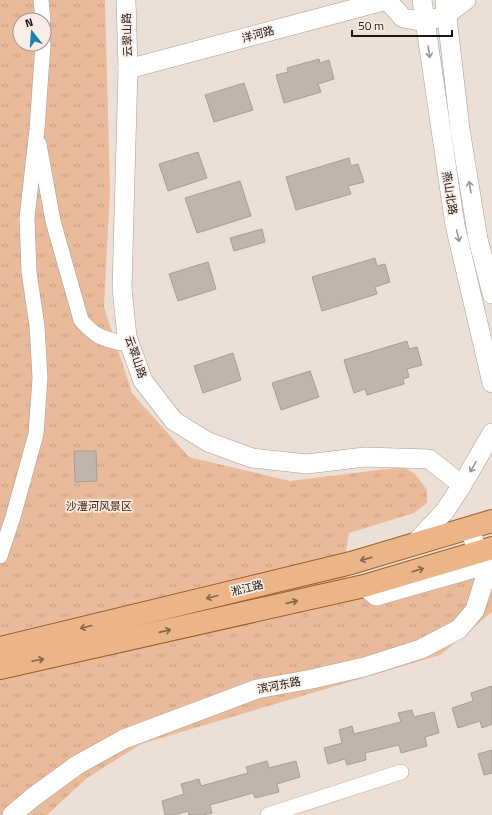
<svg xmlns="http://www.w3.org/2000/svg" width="492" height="815" font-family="'Titillium Web','Noto Sans SC',sans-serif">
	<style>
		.park { fill: url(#park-tufts); fill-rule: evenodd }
		.building { fill: #c0b4ab; stroke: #a99d95 }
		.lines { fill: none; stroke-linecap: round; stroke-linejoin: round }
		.minor-casing { stroke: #a99d95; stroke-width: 16 }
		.tertiary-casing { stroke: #a99d95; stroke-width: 20 }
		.primary-casing { stroke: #9a5e2b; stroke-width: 24 }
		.minor { stroke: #fff; stroke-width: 15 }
		.tertiary { stroke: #fff; stroke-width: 19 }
		.primary { stroke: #ecb588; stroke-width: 22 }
		.oneway { stroke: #989795 }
		.oneway2 { stroke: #84664e }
		.labels { text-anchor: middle; stroke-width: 3.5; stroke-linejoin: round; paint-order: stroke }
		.street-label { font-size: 11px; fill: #1b1714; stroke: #f9ece4 }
		.park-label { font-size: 11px; fill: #3f2107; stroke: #f9ece4 }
	</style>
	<defs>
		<pattern id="park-tufts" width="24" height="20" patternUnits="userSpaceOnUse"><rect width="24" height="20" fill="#e9bb9a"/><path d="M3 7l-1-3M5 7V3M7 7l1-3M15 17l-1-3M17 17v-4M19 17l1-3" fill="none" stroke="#c7a084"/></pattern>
	</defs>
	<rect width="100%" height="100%" fill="#ecdfd6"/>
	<path class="park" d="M0,0H105L110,191L104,307L132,393L189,457L290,481L403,467L415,474L427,490V503L414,513L349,533L345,558L350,600L492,571V612L440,655L141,744L87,778L47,815H0ZM20,20H44V44H20Z"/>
	<g class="building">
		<polygon points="319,59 320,63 329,60 334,79 318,84 321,92 284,103 276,75 288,72 287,68"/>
		<polygon points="244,83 253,110 214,122 205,95"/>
		<polygon points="198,152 207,178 168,191 159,164"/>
		<polygon points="349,158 351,166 358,164 364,182 348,186 351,194 296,210 286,177"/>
		<polygon points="240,181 251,216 197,233 185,198"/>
		<polygon points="262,229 265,242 234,251 230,238"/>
		<polygon points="375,258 377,266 385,264 390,282 375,287 377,294 322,311 312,277"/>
		<polygon points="208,262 216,289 178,301 169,274"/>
		<polygon points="407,341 409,349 417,347 422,365 407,369 409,377 403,379 404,384 367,395 365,389 354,393 344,360"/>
		<polygon points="233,353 241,380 203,393 194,366"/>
		<polygon points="310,371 319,397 281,410 272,383"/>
		<polygon points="74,451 96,451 97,481 75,482"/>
		<polygon points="492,686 492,724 482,728 480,721 458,728 452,708 473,701 471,693"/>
		<polygon points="412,710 414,717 434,712 439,733 425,737 427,746 401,753 399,745 365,753 366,760 347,765 345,759 328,764 324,748 342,743 339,730 352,726 354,734 401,722 398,713"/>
		<polygon points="492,750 492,773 484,775 478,754"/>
		<polygon points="267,761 269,768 296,761 300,777 277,784 279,792 255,798 253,793 210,805 212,813 203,815 189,815 188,811 174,815 165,815 162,801 184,794 181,784 199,779 201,786 248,773 246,767"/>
	</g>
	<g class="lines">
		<defs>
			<g id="minor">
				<polyline points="41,0 43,20"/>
				<path d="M39,144L53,221L81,320C98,340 106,339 130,345"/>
				<polyline points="0,556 13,517 36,434 40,378 37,326 29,272 27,218 37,129 43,44"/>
				<polyline points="268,815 401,772"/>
			</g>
			<g id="tertiary">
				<polyline points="126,0 128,69 122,288 127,337 143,381 174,421 208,442 252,458 307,464 365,457 429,459 462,485"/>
				<polyline points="387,0 403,18 425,22 446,15 466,0"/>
				<polyline points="422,0 455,225 492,383"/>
				<polyline points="445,0 460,129 478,239 492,294"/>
				<polyline points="128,69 387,0"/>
				<polyline points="413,545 445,511 462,485 492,433"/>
				<polyline points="364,586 376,596 492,563"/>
				<polyline points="12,815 32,798 77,765 124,739 257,689 312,679 364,667 421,649 459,629 475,610 485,578 470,528"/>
			</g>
			<g id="primary">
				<polyline points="0,648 351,563 492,521"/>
				<polyline points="0,668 364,586 492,548"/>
			</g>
		</defs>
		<use href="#minor" class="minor-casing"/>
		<use href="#tertiary" class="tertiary-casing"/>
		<use href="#primary" class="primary-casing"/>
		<use href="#minor" class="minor"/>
		<use href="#tertiary" class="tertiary"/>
		<use href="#primary" class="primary"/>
	</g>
	<defs><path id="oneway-shaft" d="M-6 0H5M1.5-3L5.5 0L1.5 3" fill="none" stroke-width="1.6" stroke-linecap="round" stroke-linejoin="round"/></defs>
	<g class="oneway">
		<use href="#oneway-shaft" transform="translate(429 52) rotate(82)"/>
		<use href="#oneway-shaft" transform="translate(470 187) rotate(-99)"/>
		<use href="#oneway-shaft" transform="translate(458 236) rotate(77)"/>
		<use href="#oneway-shaft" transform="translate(473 467) rotate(120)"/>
	</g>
	<g class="oneway2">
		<use href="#oneway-shaft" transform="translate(366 559) rotate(164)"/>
		<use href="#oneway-shaft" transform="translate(418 570) rotate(-17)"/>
		<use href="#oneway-shaft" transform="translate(212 597) rotate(166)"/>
		<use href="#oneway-shaft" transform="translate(292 602) rotate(-13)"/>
		<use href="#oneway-shaft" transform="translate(86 627) rotate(166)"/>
		<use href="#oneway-shaft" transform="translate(165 631) rotate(-13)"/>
		<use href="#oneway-shaft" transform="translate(38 660) rotate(-12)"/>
	</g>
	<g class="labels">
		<g class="street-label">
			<text transform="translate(258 34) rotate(-15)" y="4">洋河路</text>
			<text transform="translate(127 35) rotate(-92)" y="4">云翠山路</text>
			<text transform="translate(450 193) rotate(81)" y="4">燕山北路</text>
			<text transform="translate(136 357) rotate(71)" y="4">云翠山路</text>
			<text transform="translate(247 588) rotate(-14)" y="4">淞江路</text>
			<text transform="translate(279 685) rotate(-11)" y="4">滨河东路</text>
		</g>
		<g class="park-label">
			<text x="99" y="510">沙澧河风景区</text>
		</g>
	</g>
	<g transform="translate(32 32) rotate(343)"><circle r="19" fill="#f9ece4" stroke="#a09791"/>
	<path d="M0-3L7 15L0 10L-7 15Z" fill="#1e80ac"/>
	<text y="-6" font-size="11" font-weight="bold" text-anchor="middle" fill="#1b1714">N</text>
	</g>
	<path d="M352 30v6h100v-6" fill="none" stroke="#1b1714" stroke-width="2"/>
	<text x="358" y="30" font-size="12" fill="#1b1714" stroke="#f9ece4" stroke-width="3" paint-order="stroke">50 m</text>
</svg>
